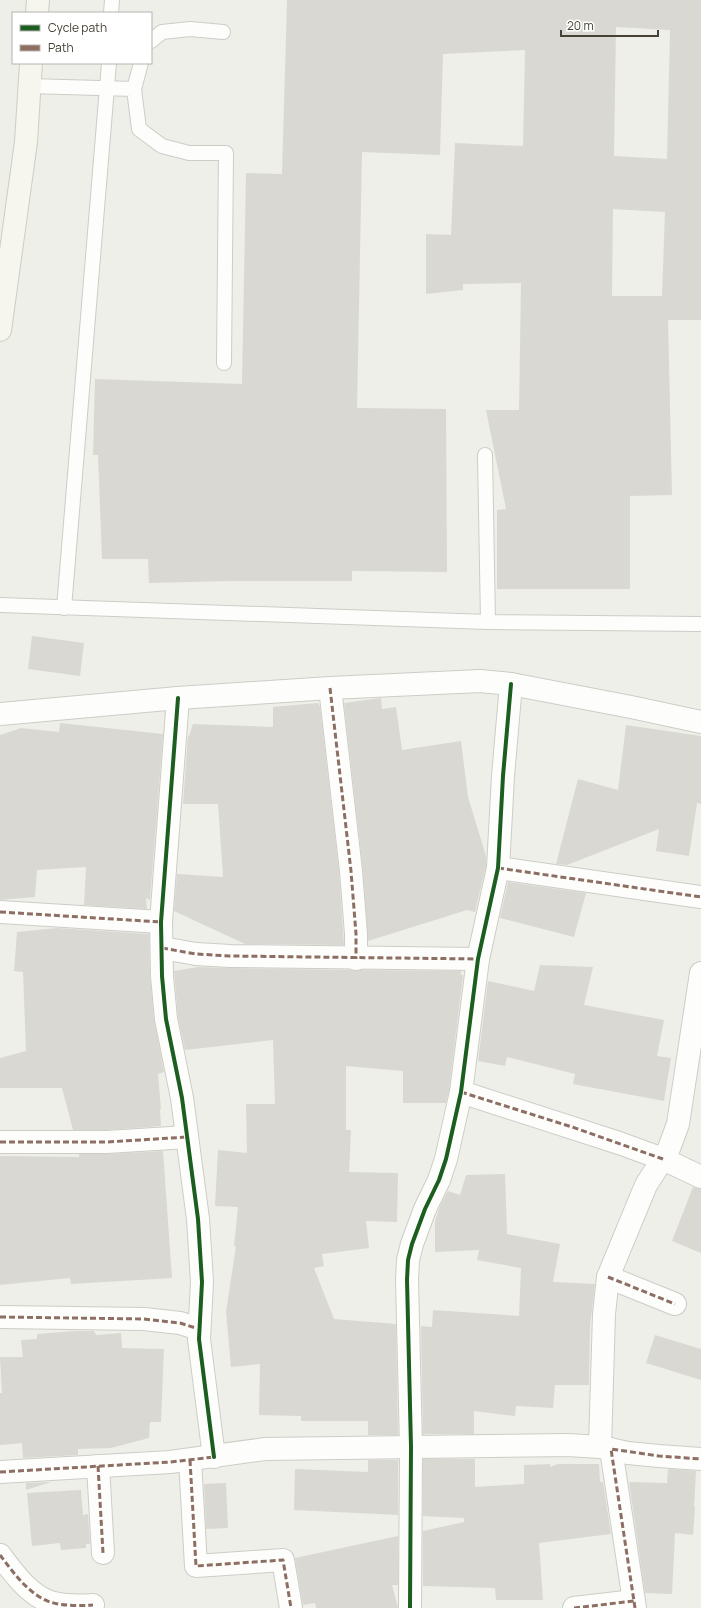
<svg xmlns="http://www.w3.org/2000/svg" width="701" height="1608" font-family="Manrope,sans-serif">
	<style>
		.building { fill: #d9d8d2; fill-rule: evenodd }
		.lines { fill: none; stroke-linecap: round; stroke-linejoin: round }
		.lane-casing { stroke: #cdcdc7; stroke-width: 16 }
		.street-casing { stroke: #cdcdc7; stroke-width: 24 }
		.secondary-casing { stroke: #cecdc0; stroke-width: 24 }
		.lane { stroke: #fdfdfc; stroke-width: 14 }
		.street { stroke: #fdfdfc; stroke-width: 22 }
		.secondary { stroke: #f6f5ee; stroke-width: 22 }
		.quiet { stroke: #8d6e63; stroke-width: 3; stroke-dasharray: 6 3; stroke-linecap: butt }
		.cycleway-casing { stroke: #fff; stroke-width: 6 }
		.cycleway { stroke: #1b5e20; stroke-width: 4 }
	</style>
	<rect width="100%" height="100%" fill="#efefe9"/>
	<g class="building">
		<path d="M287,0H701V320H668L672,495L630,496V589H497V510L506,509L486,410H519L521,283L463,284V290L426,294V234L451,235L455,143L523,146L525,50L443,54L440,155L362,152L357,408L446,409L447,572L352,571V581H229L149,583L148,559H102L98,455H93L95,379L242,384L246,173L282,174ZM616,27L670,30L667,159L614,156ZM613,209L665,212L662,296H612Z"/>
		<polygon points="32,636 84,643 80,676 28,669"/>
		<polygon points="381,698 382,709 396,707 402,750 461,741 468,797 486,856 486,866 475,912 467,910 368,941 363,870 344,703"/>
		<polygon points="318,703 320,707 339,872 344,945 245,944 174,911 177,874 223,877 218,804 183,804 188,736 189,736 193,724 273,727 273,707"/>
		<polygon points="60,723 163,734 150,900 146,898 147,909 84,905 86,867 37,870 35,897 0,900 0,735 21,728 59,732"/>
		<polygon points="626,725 701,736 701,804 697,803 689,856 656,851 659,829 567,865 556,864 578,779 618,790"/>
		<polygon points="508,882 586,893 574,937 500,918"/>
		<polygon points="57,928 149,934 150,976 154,1020 164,1072 158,1074 161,1109 160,1109 161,1126 107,1130 73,1130 62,1088 0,1088 0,1058 26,1051 23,972 14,971 17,932"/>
		<polygon points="540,965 593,967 584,1005 664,1020 657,1056 671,1058 664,1101 573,1084 575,1074 507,1057 505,1066 478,1061 488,981 534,991"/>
		<polygon points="198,967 230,968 350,970 356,971 361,970 461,971 461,975 463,975 449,1090 446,1103 403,1103 403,1071 346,1066 346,1130 351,1130 349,1172 398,1173 397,1222 366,1221 369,1248 322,1254 324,1266 314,1268 334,1319 396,1324 398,1435 368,1435 368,1421 301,1421 301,1416 259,1415 260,1364 231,1367 226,1312 236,1246 234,1246 238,1207 215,1206 218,1150 247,1153 246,1104 275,1104 273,1040 185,1050 178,1017 174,971"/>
		<polygon points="163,1151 172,1278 71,1284 70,1278 0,1285 0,1156 79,1157 79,1154 108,1154"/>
		<polygon points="505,1174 507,1234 560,1244 553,1282 595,1284 590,1326 589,1385 555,1385 553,1408 516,1406 515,1416 474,1411 474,1434 423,1434 421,1326 432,1327 433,1310 519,1316 521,1268 477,1260 479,1250 435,1252 435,1221 440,1206 448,1191 460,1195 466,1175"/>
		<polygon points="693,1187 701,1189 701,1253 672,1241"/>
		<polygon points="75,1331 94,1331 96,1335 121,1333 122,1348 164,1349 161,1422 150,1422 149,1438 111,1448 78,1449 78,1455 23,1458 22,1443 0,1445 0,1393 2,1393 0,1357 23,1357 21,1340 37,1339 37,1334"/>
		<polygon points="655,1335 701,1349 701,1380 646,1363"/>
		<polygon points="423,1459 475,1459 475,1487 524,1484 524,1465 550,1464 550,1467 558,1464 599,1464 600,1482 603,1482 611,1534 539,1543 543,1600 496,1600 495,1588 423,1586 423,1531 464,1522 464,1518 423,1516"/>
		<polygon points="368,1460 398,1460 398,1515 294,1510 295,1469 368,1472"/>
		<polygon points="668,1469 696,1471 694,1507 695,1507 693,1535 675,1533 672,1594 645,1593 629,1482 667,1483"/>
		<polygon points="51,1482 26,1490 26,1483"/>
		<polygon points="226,1483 228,1528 206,1529 204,1484"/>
		<polygon points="81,1490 83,1515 88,1514 90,1544 86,1544 86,1548 61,1550 60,1543 32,1546 27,1493"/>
		<polygon points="398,1536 398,1585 392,1585 398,1608 316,1608 315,1603 303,1605 295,1558"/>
	</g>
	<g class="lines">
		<defs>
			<g id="lane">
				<polyline points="111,13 112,0"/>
				<polyline points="151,41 162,32 190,29 223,32"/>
				<polyline points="29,86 134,89 139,129 162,146 189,153 226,153 224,363"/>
				<polyline points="134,89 141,63"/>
				<polyline points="485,455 488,622"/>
				<polyline points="0,605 488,622 701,624"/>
				<polyline points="64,608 109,63"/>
			</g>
			<g id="street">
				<polyline points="330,688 351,871 356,934 356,959"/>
				<polyline points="178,698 161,922 162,976 166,1019 182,1098 198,1219 202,1282 199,1339 214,1457"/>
				<polyline points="0,714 178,698 330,688 480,681 511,684 631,707 701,722"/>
				<polyline points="498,868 701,897"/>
				<polyline points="0,912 161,922"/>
				<polyline points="162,948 196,954 230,956 478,959"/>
				<polyline points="461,1092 619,1143 663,1159 701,1177"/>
				<polyline points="0,1142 107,1142 187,1137"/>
				<polyline points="608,1277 675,1304"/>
				<polyline points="0,1317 144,1319 180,1323 199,1329"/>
				<polyline points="600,1447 604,1314 608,1277 646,1185 668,1151 678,1124 701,973"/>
				<polyline points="611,1449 635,1608"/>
				<polyline points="190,1460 196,1566 283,1560 291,1608"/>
				<polyline points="98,1466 103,1553"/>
				<polyline points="0,1472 170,1462 265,1449 568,1445 600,1447 628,1453 659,1456 701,1459"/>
				<path d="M0,1555C13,1572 28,1594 50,1602C63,1606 79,1606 93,1605"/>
				<polyline points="410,1608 411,1447 407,1280 408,1260 412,1244 425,1209 439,1180 446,1159 461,1092 478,959 498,868 503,776 511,684"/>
				<polyline points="574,1608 634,1601"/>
			</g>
			<g id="secondary">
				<polyline points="37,13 38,0"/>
				<polyline points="0,330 26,142 31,63"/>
			</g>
		</defs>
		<use href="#lane" class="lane-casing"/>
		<use href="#street" class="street-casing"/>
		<use href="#secondary" class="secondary-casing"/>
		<use href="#lane" class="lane"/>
		<use href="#street" class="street"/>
		<use href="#secondary" class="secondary"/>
		<g class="quiet">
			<polyline points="330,688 351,871 356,934 356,959"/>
			<polyline points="498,868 701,897"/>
			<polyline points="0,912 161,922"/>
			<polyline points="162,948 196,954 230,956 478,959"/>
			<polyline points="461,1092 572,1127 663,1159"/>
			<polyline points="0,1142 107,1142 187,1137"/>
			<polyline points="608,1277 675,1304"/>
			<polyline points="0,1317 144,1319 180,1323 199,1329"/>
			<polyline points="190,1460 196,1566 283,1560 291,1608"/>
			<polyline points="98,1466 103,1553"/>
			<polyline points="0,1472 170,1462 214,1457 214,1455"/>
			<path d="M0,1555C13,1572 28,1594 50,1602C63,1606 79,1606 93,1605"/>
			<polyline points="574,1608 634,1601"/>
			<polyline points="635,1608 611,1449 659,1456 701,1459"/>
		</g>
		<defs>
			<g id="cycleway">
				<polyline points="178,698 161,922 162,976 166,1019 182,1098 198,1219 202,1282 199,1339 214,1457"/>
				<polyline points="410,1608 411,1447 407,1280 408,1260 412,1244 425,1209 439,1180 446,1159 461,1092 478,959 498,868 503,776 511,684"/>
			</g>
		</defs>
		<use href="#cycleway" class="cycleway-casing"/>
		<use href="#cycleway" class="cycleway"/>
	</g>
	<rect x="12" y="12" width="140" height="52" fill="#ffffff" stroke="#b5b3af"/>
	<rect x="20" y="25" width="20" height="6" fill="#1b5e20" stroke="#b5b3af"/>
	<text x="48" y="32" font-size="12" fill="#454136">Cycle path</text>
	<rect x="20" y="45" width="20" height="6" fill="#8d6e63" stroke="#b5b3af"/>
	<text x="48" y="52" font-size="12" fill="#454136">Path</text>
	<path d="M561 30v6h97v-6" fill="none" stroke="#454136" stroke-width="2"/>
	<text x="567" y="30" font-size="12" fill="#454136" stroke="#ffffff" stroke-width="3" paint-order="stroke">20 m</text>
</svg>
